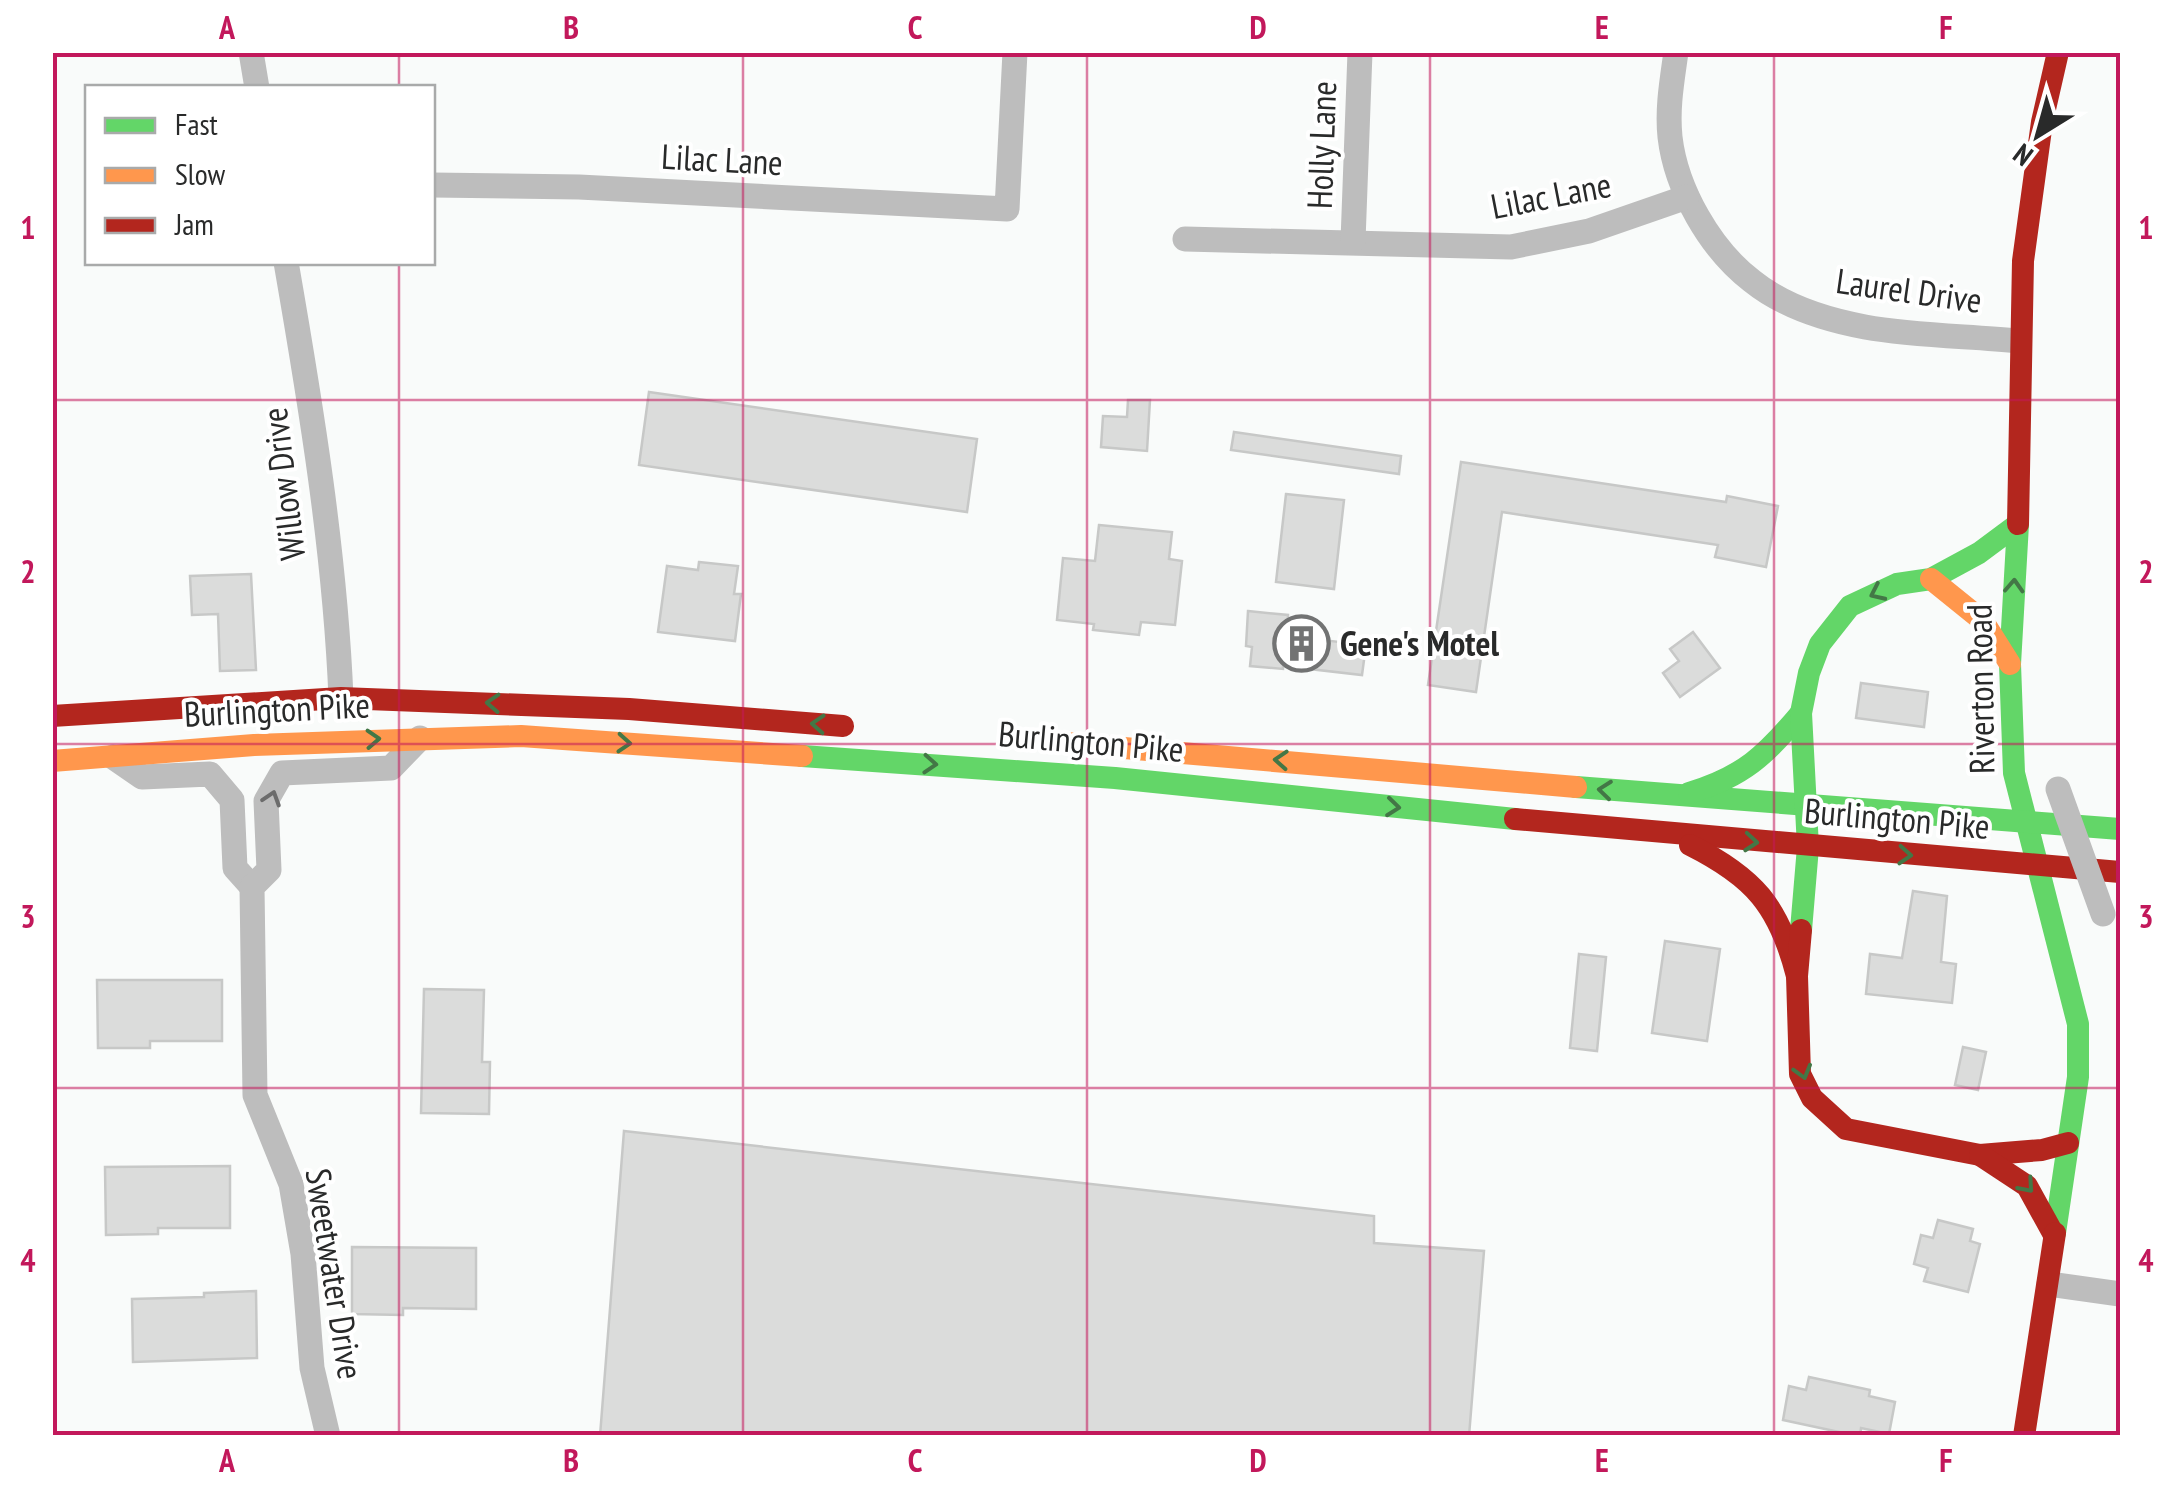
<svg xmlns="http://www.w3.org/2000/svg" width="2173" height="1488" font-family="'PT Sans Narrow',sans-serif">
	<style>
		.building { fill: #dbdcdb; stroke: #c7c8c7; stroke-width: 2.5 }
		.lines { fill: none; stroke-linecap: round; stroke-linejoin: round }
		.street { stroke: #bdbdbd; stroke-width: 25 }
		.fast { stroke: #63d668; stroke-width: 22 }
		.slow { stroke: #ff974d; stroke-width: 22 }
		.jam { stroke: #b3261e; stroke-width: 22 }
		.street-bridge { stroke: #bdbdbd; stroke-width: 25 }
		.oneway { stroke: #437746 }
		.oneway2 { stroke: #6c6c6c }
		.grid { fill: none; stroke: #c2185b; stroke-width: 2.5; stroke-opacity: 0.55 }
		.labels { text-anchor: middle; stroke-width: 8; stroke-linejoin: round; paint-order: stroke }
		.street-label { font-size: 35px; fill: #292a2a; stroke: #fff }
		.poi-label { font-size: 35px; font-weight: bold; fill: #292a2a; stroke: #fff; text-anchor: start }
		.neatline { fill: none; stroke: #c2185b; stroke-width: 4 }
		.grid-label { font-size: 32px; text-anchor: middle; font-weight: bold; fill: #c2185b }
	</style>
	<rect width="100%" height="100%" fill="#f9fbfa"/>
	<g class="building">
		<polygon points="649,392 977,439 967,512 639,465"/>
		<polygon points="1128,400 1150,400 1147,451 1101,447 1103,416 1127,417"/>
		<polygon points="1234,432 1401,456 1399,474 1231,450"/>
		<polygon points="1461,462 1726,502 1727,496 1778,506 1766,567 1715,557 1718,545 1502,512 1476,692 1428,685"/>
		<polygon points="1286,494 1344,500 1334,589 1276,582"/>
		<polygon points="1099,525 1172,532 1169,559 1182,561 1175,625 1141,622 1139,635 1093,630 1094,624 1057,620 1063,558 1095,561"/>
		<polygon points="699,562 738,566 734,594 741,594 735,641 658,632 667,566 698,570"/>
		<polygon points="251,574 256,670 220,671 218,614 192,615 190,576"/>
		<polygon points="1248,611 1288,615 1287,636 1366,645 1362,675 1283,666 1283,669 1250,666 1252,647 1246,646"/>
		<polygon points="1693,632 1720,668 1680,697 1663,673 1679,661 1670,649"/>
		<polygon points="1861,683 1928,692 1924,727 1856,718"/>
		<polygon points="1913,891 1947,896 1941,962 1956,964 1952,1003 1866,994 1870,954 1902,958"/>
		<polygon points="1665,941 1720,949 1707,1041 1652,1033"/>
		<polygon points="1579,954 1606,957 1597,1051 1570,1048"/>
		<polygon points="97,980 222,980 222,1041 150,1041 150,1048 98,1048"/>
		<polygon points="424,989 484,990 482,1062 490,1062 489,1114 421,1113"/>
		<polygon points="1963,1047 1986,1052 1978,1090 1955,1085"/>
		<polygon points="624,1131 1374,1216 1374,1243 1484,1251 1469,1436 600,1436"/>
		<polygon points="230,1166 230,1228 158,1228 158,1234 106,1235 105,1167"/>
		<polygon points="1938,1220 1973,1229 1970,1241 1980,1244 1968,1292 1924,1281 1928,1268 1914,1264 1921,1235 1933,1238"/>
		<polygon points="352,1247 476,1248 476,1309 403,1308 403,1315 352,1314"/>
		<polygon points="256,1291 257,1358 133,1362 132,1299 204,1297 204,1293"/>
		<polygon points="1809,1377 1870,1390 1869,1396 1895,1402 1889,1434 1861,1428 1860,1436 1838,1436 1839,1432 1783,1420 1789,1386 1806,1390"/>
	</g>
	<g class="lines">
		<g class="street">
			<polyline points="251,52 257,88"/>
			<path d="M1676,52C1672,81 1667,108 1670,137C1676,189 1710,249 1752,281C1783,306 1827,320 1865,327C1915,336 1969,336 2019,341"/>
			<polyline points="432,185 579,187 1007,209 1015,52"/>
			<polyline points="1185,239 1511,247 1589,231 1687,197"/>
			<polyline points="1353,241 1360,52"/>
			<path d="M286,262C311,406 335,552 341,698"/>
			<polyline points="113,757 142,777 210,774 232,800 235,868 252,887"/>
			<polyline points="2049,1284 2120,1294"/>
			<polyline points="328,1436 312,1368 303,1254 291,1184 255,1095 252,887 269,870 266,801 282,773 391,768 420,738"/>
		</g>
		<g class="fast">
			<polyline points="2018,524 2010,664 2014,773 2078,1024 2078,1077 2055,1233"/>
			<polyline points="802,756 1115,778 1515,819"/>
			<polyline points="1576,787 2120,829"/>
			<path d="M1689,793C1743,777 1766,755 1801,713"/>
			<polyline points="1801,930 1808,847 1801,713 1809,673 1820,644 1850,606 1897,584 1931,579 1979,553 2018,524"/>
		</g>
		<g class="slow">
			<polyline points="1931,579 1983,621 2010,664"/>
			<polyline points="1066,743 1576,787"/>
			<polyline points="52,761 254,745 521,736 802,756"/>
		</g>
		<g class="jam">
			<polyline points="2018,524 2023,261 2042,122 2058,52"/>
			<polyline points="52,716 341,698 629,709 843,726"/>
			<polyline points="1515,819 2120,872"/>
			<path d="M1690,845C1754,877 1779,906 1797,976"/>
			<polyline points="1801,930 1797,976 1800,1074 1812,1098 1846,1129 1980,1155 2042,1150 2068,1143"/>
			<polyline points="1980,1155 2027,1186 2054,1235"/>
			<polyline points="2024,1436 2055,1233"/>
		</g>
		<polyline class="street-bridge" points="2058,789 2103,914"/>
	</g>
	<defs><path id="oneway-chevron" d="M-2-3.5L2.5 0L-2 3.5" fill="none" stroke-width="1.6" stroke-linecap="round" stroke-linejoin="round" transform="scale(2.5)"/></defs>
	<g class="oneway">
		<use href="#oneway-chevron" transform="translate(2014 586) rotate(-87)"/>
		<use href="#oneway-chevron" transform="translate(1877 593) rotate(155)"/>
		<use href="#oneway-chevron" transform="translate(493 703) rotate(-177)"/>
		<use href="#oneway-chevron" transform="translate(818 724) rotate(-176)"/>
		<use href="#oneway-chevron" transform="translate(373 739) rotate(-3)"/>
		<use href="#oneway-chevron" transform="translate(624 743) rotate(4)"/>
		<use href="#oneway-chevron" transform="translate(1281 760) rotate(-176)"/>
		<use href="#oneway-chevron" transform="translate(930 764) rotate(4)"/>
		<use href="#oneway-chevron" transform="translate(1605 790) rotate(-174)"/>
		<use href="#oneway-chevron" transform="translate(1393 807) rotate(6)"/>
		<use href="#oneway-chevron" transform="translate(1751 842) rotate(5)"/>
		<use href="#oneway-chevron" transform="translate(1905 855) rotate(4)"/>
		<use href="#oneway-chevron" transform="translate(1803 1072) rotate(74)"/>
		<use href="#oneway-chevron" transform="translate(2027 1186) rotate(49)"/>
	</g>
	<use class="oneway2" href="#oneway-chevron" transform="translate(272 798) rotate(-72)"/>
	<path class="grid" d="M399,52V88M743,52V1436M1087,52V1436M1430,52V1436M1774,52V1436M399,262V1436M52,400H2120M52,744H2120M52,1088H2120"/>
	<defs>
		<symbol id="building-ring" viewBox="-11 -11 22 22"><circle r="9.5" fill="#fff" stroke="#727373" stroke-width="1.5"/><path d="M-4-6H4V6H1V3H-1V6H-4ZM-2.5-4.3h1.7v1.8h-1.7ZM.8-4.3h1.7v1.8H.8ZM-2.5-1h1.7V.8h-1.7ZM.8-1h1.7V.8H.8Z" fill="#727373"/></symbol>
	</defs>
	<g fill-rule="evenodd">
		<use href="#building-ring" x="1270" y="612" width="63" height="63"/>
	</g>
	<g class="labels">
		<g class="street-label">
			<text transform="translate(1322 145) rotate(-88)" y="12">Holly Lane</text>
			<text transform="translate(722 160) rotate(3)" y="12">Lilac Lane</text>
			<text transform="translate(1551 196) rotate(-11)" y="12">Lilac Lane</text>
			<text transform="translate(1909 291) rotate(8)" y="12">Laurel Drive</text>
			<text transform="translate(284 484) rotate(-97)" y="12">Willow Drive</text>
			<text transform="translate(1981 689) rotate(-91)" y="12">Riverton Road</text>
			<text transform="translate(277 710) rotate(-3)" y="12">Burlington Pike</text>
			<text transform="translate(1091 742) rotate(5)" y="12">Burlington Pike</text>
			<text transform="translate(1897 819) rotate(5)" y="12">Burlington Pike</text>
			<text transform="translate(334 1274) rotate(81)" y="12">Sweetwater Drive</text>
		</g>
		<g class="poi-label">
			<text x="1340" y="656">Gene's Motel</text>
		</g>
	</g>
	<rect width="2173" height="1488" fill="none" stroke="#ffffff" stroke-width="110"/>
	<rect x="85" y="85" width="350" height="180" fill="#ffffff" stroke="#a9aaaa" stroke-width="2.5"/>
	<rect x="105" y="118" width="50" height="15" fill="#63d668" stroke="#a9aaaa" stroke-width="2.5"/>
	<text x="175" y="135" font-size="30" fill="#292a2a">Fast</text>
	<rect x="105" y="168" width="50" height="15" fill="#ff974d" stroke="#a9aaaa" stroke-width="2.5"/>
	<text x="175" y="185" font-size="30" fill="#292a2a">Slow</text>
	<rect x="105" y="218" width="50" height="15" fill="#b3261e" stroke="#a9aaaa" stroke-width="2.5"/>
	<text x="175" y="235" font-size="30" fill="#292a2a">Jam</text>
	<g transform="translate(2038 135) rotate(217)" stroke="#ffffff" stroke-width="8" paint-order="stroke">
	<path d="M0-8L18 38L0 25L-18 38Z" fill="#292a2a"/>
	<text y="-15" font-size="28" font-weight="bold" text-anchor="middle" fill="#292a2a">N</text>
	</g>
	<rect x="55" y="55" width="2063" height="1378" class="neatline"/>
	<g class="grid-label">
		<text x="227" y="39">A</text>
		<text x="571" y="39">B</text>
		<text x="915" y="39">C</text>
		<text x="1258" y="39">D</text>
		<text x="1602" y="39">E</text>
		<text x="1946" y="39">F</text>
		<text x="28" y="239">1</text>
		<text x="2146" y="239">1</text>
		<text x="28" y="583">2</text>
		<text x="2146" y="583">2</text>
		<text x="28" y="928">3</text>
		<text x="2146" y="928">3</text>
		<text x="28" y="1272">4</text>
		<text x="2146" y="1272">4</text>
		<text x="227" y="1472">A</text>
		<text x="571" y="1472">B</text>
		<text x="915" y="1472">C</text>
		<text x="1258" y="1472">D</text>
		<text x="1602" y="1472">E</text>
		<text x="1946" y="1472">F</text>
	</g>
</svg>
